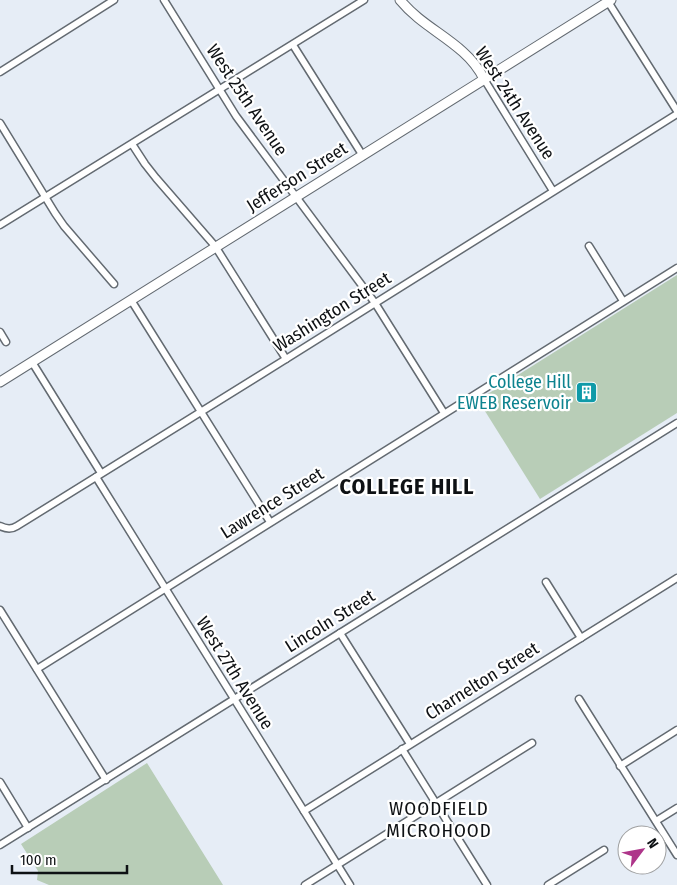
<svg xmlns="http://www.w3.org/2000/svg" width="677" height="885" font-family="'Fira Sans Condensed',sans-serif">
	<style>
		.green { fill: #b8cdb7 }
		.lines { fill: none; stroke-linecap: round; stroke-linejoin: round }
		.street-casing { stroke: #636a71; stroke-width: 9 }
		.secondary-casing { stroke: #636a71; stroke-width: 11 }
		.street { stroke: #fff; stroke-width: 6 }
		.secondary { stroke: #fff; stroke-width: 9 }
		.labels { text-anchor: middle; stroke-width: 4.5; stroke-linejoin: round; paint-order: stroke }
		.street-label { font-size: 18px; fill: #0e1114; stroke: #fff }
		.culture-label { font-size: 18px; fill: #0d838f; stroke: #fff; text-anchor: end }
		.neighbourhood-label { font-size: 19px; letter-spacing: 1px; fill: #0e1114; stroke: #fff }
		.district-label { font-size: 22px; font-weight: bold; letter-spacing: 1px; fill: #0e1114; stroke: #fff }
	</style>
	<rect width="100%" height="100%" fill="#e6edf6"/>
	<g class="green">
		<polygon points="677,275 677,413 540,499 478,400"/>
		<polygon points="147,763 223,885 49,885 37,880 38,871 21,844"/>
	</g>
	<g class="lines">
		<defs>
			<g id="street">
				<polyline points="164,0 236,116 375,303 444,413"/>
				<polyline points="607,0 677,111"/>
				<polyline points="293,45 363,156"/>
				<polyline points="0,72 114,0"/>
				<polyline points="484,79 553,191"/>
				<polyline points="0,123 55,213 64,226 114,284"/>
				<polyline points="132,144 145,164 156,178 215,246 286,359"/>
				<polyline points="0,225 364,0"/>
				<polyline points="589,246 623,301"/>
				<polyline points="131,300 270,522"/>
				<polyline points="0,332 6,342"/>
				<polyline points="32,362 101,473"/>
				<polyline points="96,477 350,885"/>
				<path d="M0,526C6,529 11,530 17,526L286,359L677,114"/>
				<polyline points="546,582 581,638"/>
				<polyline points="0,610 106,780"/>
				<polyline points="340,633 410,744"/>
				<polyline points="37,669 677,268"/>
				<polyline points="579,699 677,855"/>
				<polyline points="402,749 487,885"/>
				<polyline points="620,766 677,730"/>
				<polyline points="0,782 28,828"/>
				<polyline points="304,811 677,578"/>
				<polyline points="656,821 677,808"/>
				<polyline points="0,845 677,423"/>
				<polyline points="305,885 532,743"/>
				<polyline points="548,885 604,850"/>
			</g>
			<g id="secondary">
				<path d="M400,0C419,23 442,33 463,52C472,60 479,69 484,79"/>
				<polyline points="0,382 611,0"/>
			</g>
		</defs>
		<use href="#street" class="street-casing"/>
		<use href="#secondary" class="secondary-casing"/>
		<use href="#street" class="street"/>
		<use href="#secondary" class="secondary"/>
	</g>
	<defs>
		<symbol id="building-square" viewBox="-11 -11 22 22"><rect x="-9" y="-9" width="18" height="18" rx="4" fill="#0f9aa8" stroke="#fff"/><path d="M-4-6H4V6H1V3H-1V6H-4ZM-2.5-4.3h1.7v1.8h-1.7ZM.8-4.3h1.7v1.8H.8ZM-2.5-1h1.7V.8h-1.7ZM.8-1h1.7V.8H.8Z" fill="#fff"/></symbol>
	</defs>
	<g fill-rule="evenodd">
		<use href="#building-square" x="574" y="380" width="25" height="25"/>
	</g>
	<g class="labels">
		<g class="street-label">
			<text transform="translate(247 100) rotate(56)" y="6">West 25th Avenue</text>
			<text transform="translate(515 103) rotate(57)" y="6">West 24th Avenue</text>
			<text transform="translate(297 177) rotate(-32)" y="6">Jefferson Street</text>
			<text transform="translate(332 312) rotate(-32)" y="6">Washington Street</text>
			<text transform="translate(272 503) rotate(-32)" y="6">Lawrence Street</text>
			<text transform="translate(330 621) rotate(-32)" y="6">Lincoln Street</text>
			<text transform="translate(235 673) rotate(58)" y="6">West 27th Avenue</text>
			<text transform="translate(482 681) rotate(-32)" y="6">Charnelton Street</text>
		</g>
		<g class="culture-label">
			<text x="571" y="388">College Hill<tspan x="571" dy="21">EWEB Reservoir</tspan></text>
		</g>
		<g class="neighbourhood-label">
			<text x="439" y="815">WOODFIELD<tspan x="439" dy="22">MICROHOOD</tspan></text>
		</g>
		<g class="district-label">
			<text x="407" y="494">COLLEGE HILL</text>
		</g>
	</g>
	<g transform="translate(642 850) rotate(58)"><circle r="24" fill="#ffffff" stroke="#9fa0a1"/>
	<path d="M0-4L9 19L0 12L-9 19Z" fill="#ae358a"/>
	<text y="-8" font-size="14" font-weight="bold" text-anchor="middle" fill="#0e1114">N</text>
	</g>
	<path d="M12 865v8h115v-8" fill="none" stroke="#0e1114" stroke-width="2.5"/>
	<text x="20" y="865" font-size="15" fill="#0e1114" stroke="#ffffff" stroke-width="4" paint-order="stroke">100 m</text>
</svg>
